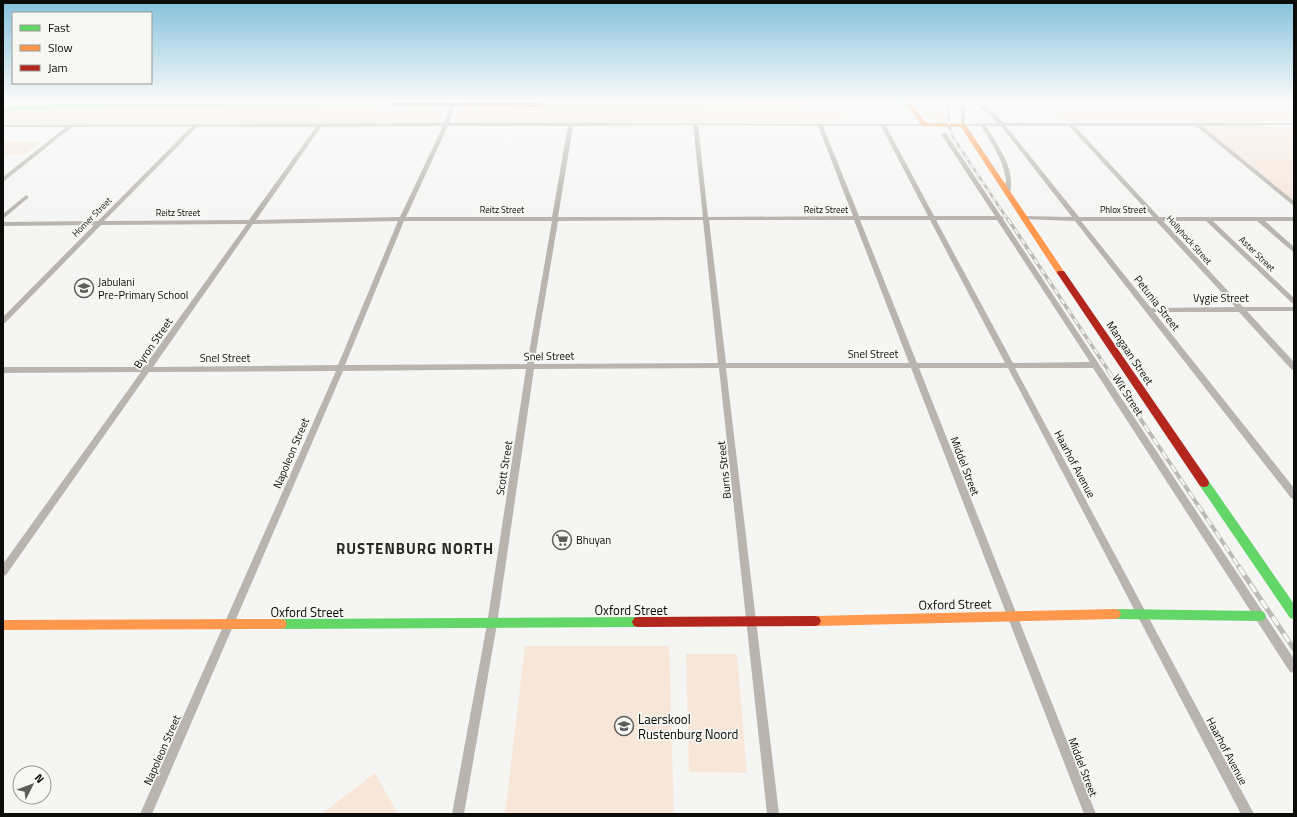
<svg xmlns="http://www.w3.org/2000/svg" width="1297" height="817" font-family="'Titillium Web',sans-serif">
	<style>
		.green { fill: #f8e6d9 }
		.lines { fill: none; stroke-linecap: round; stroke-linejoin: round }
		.street { fill: #b9b5ae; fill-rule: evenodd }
		.fast { fill: #63d668; fill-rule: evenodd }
		.slow { fill: #ff974d; fill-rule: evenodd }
		.jam { fill: #b3261e; fill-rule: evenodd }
		.rail-far3-casing { stroke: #bbbab7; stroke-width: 2.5 }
		.rail-far2-casing { stroke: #bbbab7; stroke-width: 3.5 }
		.rail-far1-casing { stroke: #bbbab7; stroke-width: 4 }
		.rail-casing { stroke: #bbbab7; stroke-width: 5 }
		.rail-far3 { stroke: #f6f7f3; stroke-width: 1.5; stroke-dasharray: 5; stroke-linecap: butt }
		.rail-far2 { stroke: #f6f7f3; stroke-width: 2; stroke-dasharray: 6; stroke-linecap: butt }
		.rail-far1 { stroke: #f6f7f3; stroke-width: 2.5; stroke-dasharray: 8; stroke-linecap: butt }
		.rail { stroke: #f6f7f3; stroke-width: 3.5; stroke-dasharray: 10; stroke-linecap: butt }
		.labels { text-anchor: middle; stroke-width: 3.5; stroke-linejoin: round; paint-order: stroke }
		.far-street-label { font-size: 9px; fill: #0b0c0a; stroke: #f6f7f3 }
		.poi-label { font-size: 11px; fill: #0b0c0a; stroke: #f6f7f3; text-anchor: start }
		.street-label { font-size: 11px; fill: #0b0c0a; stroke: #f6f7f3 }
		.near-street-label { font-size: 13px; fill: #0b0c0a; stroke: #f6f7f3 }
		.near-poi-label { font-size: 13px; fill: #0b0c0a; stroke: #f6f7f3; text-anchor: start }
		.district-label { font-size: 15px; font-weight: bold; letter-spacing: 1px; fill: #292a26; stroke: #f6f7f3 }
	</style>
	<rect width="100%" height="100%" fill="#f5f6f4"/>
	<g class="green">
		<polygon points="41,100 448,100 447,103 55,103 12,106 13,104"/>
		<polygon points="462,100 823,100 800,102 460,103"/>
		<path d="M915,100H946L945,122C926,122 924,116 915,100Z"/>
		<polygon points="1284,100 1294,108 1294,121 1061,121 1055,114 992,114 982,102"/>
		<polygon points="841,103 847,106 850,113 841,119 827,123 453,123 459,107 803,106"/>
		<polygon points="47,107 445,108 439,123 3,124 3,110"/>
		<polygon points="1203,127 1294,127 1294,201"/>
		<polygon points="3,141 41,142 25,154 3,155"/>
		<polygon points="525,646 669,646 674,814 505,814"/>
		<polygon points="686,654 737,654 747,773 689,772"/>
		<polygon points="375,773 398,814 321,814"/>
	</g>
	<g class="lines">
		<g class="street">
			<path d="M452,100H456L449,123L924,124H926V126H886L934,216H995L941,134L946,133L1001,216L1004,218L1003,219L1294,659V673L1290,672L1093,368H1015L1254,814H1241L1008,368H919L1096,814H1084L911,368H726L779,814H767L719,368L534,369L497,624L464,814H452L487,624L526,369L343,371L152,814H140L336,371L149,372L6,575L3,576V564L141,372L3,373V367H144L247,224L101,225L5,323H3V317L94,225L3,226V222L98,221L191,127H72L3,182V177L66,127H3V125L444,123ZM693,125L703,217H558L573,126ZM698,125L818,126L853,216L708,217ZM443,126L400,217L256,220L321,127ZM448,126H568L552,217H406ZM823,126H881L928,216H859ZM197,127H316L249,220L104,221ZM703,220L718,363L534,364L558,221ZM709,220H854L909,363H726ZM860,220H930L1005,363H917ZM936,220H997L1090,362L1013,363ZM398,221L338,365L153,367L253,224ZM404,221H552L527,364L345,365Z"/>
			<path d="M961,100H965V124L998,123L984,111L968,100C982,100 994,114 1004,123H1294V125L1202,126L1294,201V206L1196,126H1075L1159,217H1294V221H1265L1294,247V252L1292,251L1257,221H1213L1294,298V304L1292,303L1206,221H1163L1243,307H1294V311H1247L1294,362V370L1291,369L1239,312H1154L1294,488V499L1291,498L1075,221L1021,219V217L1023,216L1072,217L1001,126H986C998,146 1016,169 1010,193L1005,194C1004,189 1006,184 1006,179C1003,160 991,142 981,126H963L961,125ZM1006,126H1069L1153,217H1079ZM1081,221H1156L1235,307L1151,308Z"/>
			<polygon points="26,195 29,197 28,198 3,219 3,214"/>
		</g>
		<g class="fast">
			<polygon points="893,100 900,100 914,108 909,109"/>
			<polygon points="393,103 395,104 395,106 59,108 3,111 3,107 59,104"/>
			<polygon points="1204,479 1208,480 1294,604 1294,619 1290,618 1200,486 1199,483 1200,480"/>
			<polygon points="1115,609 1260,611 1264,612 1266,616 1264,620 1260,621 1115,619 1111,618 1109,614 1111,610"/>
			<polygon points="638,617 642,618 644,622 642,626 638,627 281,629 277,628 275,624 277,620 281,619"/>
		</g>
		<g class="slow">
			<polygon points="814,100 841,100 790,106 541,107 538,105 541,103 790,102"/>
			<polygon points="904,100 909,100 926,123 965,124 1065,273 1064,275 1058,275 961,127 922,126"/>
			<polygon points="1115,609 1119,610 1121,614 1119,618 1115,619 815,626 811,625 809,621 811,617 815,616"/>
			<polygon points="281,619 285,620 287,624 285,628 281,629 3,630 3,620"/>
		</g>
		<g class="jam">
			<polygon points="393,103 541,103 544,105 541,107 391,106 391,104"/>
			<polygon points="1058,271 1064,271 1208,480 1209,483 1208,486 1204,487 1200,486 1057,273"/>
			<polygon points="815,616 819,617 821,621 819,625 815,626 638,627 634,626 632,622 634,618 638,617"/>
		</g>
		<defs>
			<polyline id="rail-far3" points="948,100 949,125 952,136 1008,220"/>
			<polyline id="rail-far2" points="1008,219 1110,373"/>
			<polyline id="rail-far1" points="1109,372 1240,568"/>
			<polyline id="rail" points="1239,567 1294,649"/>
		</defs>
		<use href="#rail-far3" class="rail-far3-casing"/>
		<use href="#rail-far2" class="rail-far2-casing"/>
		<use href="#rail-far1" class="rail-far1-casing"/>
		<use href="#rail" class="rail-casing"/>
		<use href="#rail-far3" class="rail-far3"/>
		<use href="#rail-far2" class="rail-far2"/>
		<use href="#rail-far1" class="rail-far1"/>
		<use href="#rail" class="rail"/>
	</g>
	<linearGradient id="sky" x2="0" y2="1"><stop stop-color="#84c1dc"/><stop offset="0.47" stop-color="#fafbfa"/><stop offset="1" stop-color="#fafbfa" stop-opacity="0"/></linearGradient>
	<rect width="1297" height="215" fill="url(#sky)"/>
	<defs>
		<symbol id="school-ring" viewBox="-11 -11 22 22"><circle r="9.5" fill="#f6f7f3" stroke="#5d5e5c" stroke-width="1.5"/><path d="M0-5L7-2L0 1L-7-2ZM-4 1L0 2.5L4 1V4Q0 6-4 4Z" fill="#5d5e5c"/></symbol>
		<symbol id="supermarket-ring" viewBox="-11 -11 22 22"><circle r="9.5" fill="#f6f7f3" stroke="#5d5e5c" stroke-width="1.5"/><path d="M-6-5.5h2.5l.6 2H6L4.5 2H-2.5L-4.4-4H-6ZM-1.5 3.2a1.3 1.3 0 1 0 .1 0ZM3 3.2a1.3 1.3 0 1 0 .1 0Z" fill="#5d5e5c"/></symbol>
	</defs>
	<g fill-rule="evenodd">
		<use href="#school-ring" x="73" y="277" width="22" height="22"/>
		<use href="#supermarket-ring" x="551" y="529" width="22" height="22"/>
		<use href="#school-ring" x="613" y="715" width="22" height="22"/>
	</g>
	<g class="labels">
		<g class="far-street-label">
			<text x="502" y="213">Reitz Street</text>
			<text x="826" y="213">Reitz Street</text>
			<text x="1123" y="213">Phlox Street</text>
			<text x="178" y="216">Reitz Street</text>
			<text transform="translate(92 217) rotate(-45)" y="3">Homer Street</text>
			<text transform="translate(1189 240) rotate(48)" y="3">Hollyhock Street</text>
			<text transform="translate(1257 254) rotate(44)" y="3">Aster Street</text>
		</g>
		<g class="poi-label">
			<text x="98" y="286">Jabulani<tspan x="98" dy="13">Pre-Primary School</tspan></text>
			<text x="576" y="544">Bhuyan</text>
		</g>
		<g class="street-label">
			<text x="1221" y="302">Vygie Street</text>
			<text transform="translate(1157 303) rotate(52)" y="4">Petunia Street</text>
			<text transform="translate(153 343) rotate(-55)" y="4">Byron Street</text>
			<text transform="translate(1130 353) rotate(56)" y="4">Mangaan Street</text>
			<text x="873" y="358">Snel Street</text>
			<text transform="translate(549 356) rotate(-1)" y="4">Snel Street</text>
			<text x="225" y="362">Snel Street</text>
			<text transform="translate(1128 395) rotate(57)" y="4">Wit Street</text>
			<text transform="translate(291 453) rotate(-67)" y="4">Napoleon Street</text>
			<text transform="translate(1075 464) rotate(62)" y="4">Haarhof Avenue</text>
			<text transform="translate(965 466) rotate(69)" y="4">Middel Street</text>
			<text transform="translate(504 468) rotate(-81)" y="4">Scott Street</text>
			<text transform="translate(724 470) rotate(-96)" y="4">Burns Street</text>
			<text transform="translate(162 750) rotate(-66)" y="4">Napoleon Street</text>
			<text transform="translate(1227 751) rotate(62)" y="4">Haarhof Avenue</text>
			<text transform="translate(1083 767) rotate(69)" y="4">Middel Street</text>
		</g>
		<g class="near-street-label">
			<text transform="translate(955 604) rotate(-1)" y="5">Oxford Street</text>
			<text x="631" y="615">Oxford Street</text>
			<text x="307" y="617">Oxford Street</text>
		</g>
		<g class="near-poi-label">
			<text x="638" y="724">Laerskool<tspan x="638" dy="15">Rustenburg Noord</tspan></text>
		</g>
		<g class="district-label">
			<text x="415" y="554">RUSTENBURG NORTH</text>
		</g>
	</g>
	<rect width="1297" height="817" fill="none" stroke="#0b0c0a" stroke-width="8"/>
	<rect x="12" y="12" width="140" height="72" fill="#f6f7f3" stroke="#989996"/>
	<rect x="20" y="25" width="20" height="6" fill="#63d668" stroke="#989996"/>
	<text x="48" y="32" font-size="12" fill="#0b0c0a">Fast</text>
	<rect x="20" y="45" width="20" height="6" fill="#ff974d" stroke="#989996"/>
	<text x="48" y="52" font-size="12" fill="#0b0c0a">Slow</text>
	<rect x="20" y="65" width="20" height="6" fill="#b3261e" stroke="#989996"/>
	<text x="48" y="72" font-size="12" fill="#0b0c0a">Jam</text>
	<g transform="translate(32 785) rotate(48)"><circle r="19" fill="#f6f7f3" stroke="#989996"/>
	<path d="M0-3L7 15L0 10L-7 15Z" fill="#5d5e5c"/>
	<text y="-6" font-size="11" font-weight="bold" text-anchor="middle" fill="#0b0c0a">N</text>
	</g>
</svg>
